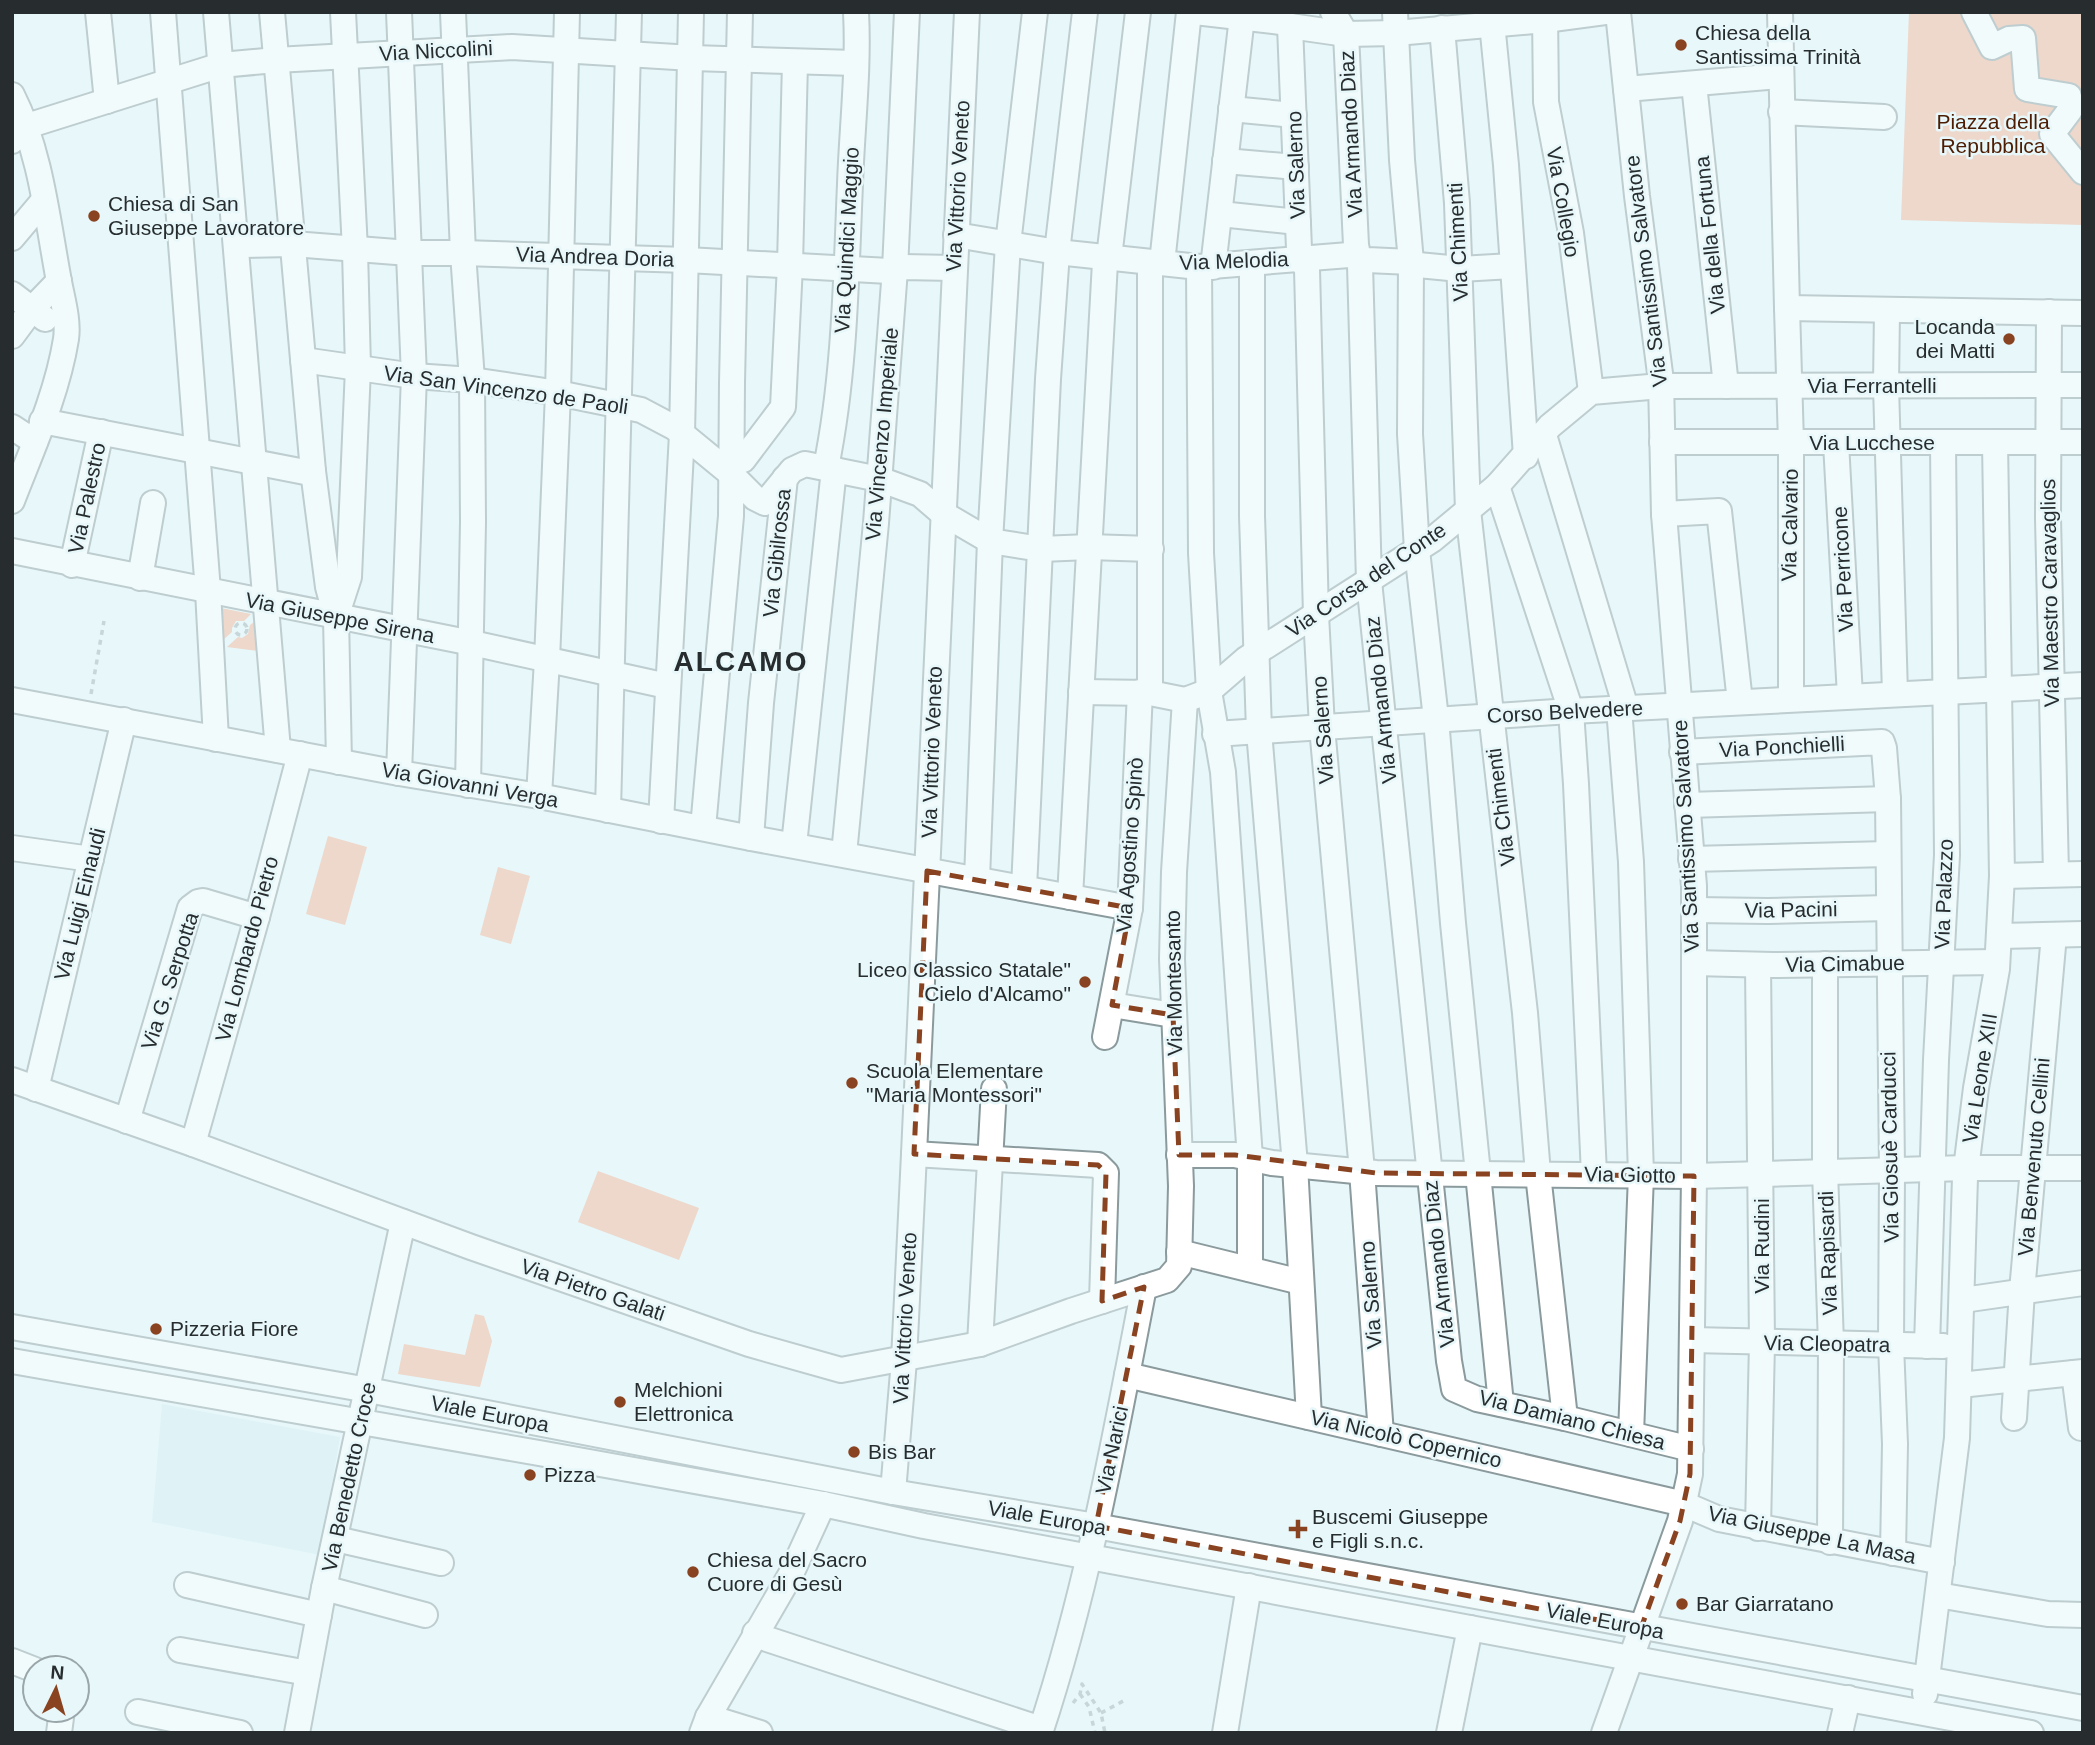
<svg xmlns="http://www.w3.org/2000/svg" width="2095" height="1745" font-family="Arial,sans-serif">
	<style>
		.built { fill: #d4edf3 }
		.green { fill: #f5b092 }
		.lines { fill: none; stroke-linecap: round; stroke-linejoin: round }
		.minor-casing { stroke: #8b9a9d; stroke-width: 28 }
		.path { stroke: #a1adb0; stroke-width: 3.5; stroke-dasharray: 5 5; stroke-linecap: butt }
		.minor { stroke: #fff; stroke-width: 24 }
		.marked { fill: none; stroke: #8a4320; stroke-width: 5; stroke-dasharray: 14 9; stroke-linejoin: round }
		.poi-dot { fill: #8a4320; stroke: #e7f7fa; stroke-width: 2.5 }
		.labels { text-anchor: middle; stroke-width: 5; stroke-linejoin: round; paint-order: stroke }
		.poi-label { font-size: 21px; fill: #272d2f; stroke: #e7f7fa; text-anchor: start }
		.street-label { font-size: 21px; fill: #272d2f; stroke: #e7f7fa }
		.park-label { font-size: 21px; fill: #4d1c02; stroke: #e7f7fa }
		.district-label { font-size: 28px; font-weight: bold; letter-spacing: 2px; fill: #272d2f; stroke: #e7f7fa }
	</style>
	<rect width="100%" height="100%" fill="#e7f7fa"/>
	<polygon class="built" points="162,1404 340,1437 320,1555 152,1522"/>
	<g class="green">
		<polygon points="1909,12 2083,12 2083,225 1901,220"/>
		<polygon points="221,608 251,614 244,621 236,621 232,628 232,632 223,640"/>
		<polygon points="257,620 259,651 227,647 238,637 242,638 248,634 250,625"/>
		<polygon points="328,836 367,847 345,925 306,914"/>
		<polygon points="498,867 530,876 511,944 480,935"/>
		<polygon points="598,1171 699,1208 679,1260 578,1222"/>
		<polygon points="475,1314 484,1316 492,1341 480,1387 398,1374 404,1344 465,1355"/>
	</g>
	<g class="lines">
		<defs>
			<g id="minor">
				<polyline points="98,12 107,101"/>
				<polyline points="163,12 208,591 216,739"/>
				<polyline points="216,12 278,750"/>
				<polyline points="272,12 313,471 328,587 336,617 339,762"/>
				<polyline points="453,12 463,253 472,380 473,522 468,785"/>
				<polyline points="1195,12 1281,22 1290,26 1346,34 1396,33 1545,20 1605,12"/>
				<polyline points="1333,12 1346,34 1356,245 1360,265 1369,581 1449,1361 1454,1389 1477,1399 1565,1418 1691,1449"/>
				<polyline points="1395,12 1402,160 1411,262 1410,434 1417,550 1436,719 1453,923 1501,1404"/>
				<polyline points="1545,12 1546,102 1571,233 1591,392"/>
				<polyline points="1780,12 1787,308 2083,313"/>
				<polyline points="1974,12 1992,47 2009,39 2023,38 2027,89 2069,96 2070,110 2052,134 2083,172"/>
				<polyline points="1492,23 1506,165 1526,456"/>
				<polyline points="1290,26 1299,249 1301,259 1307,269 1316,615 1322,727 1362,1171 1381,1434"/>
				<polyline points="1442,28 1457,203 1468,510 1525,1013 1538,1174 1565,1418"/>
				<polyline points="1694,84 1726,386"/>
				<polyline points="1626,89 1780,76"/>
				<path d="M12,95C40,150 47,216 58,276C61,295 69,319 66,339C57,395 32,449 12,501"/>
				<polyline points="1231,109 1294,115"/>
				<polyline points="1781,112 1884,117"/>
				<polyline points="12,141 27,126 221,65 276,60 512,47 692,58 855,63"/>
				<polyline points="1225,161 1296,167"/>
				<polyline points="1220,214 1298,222"/>
				<polyline points="956,235 1057,252 1199,267 1349,255 1367,260 1411,262 1418,265 1460,269 1512,266"/>
				<polyline points="12,238 44,200"/>
				<polyline points="236,245 293,244 409,253 463,253 687,260 889,271 902,267 954,268"/>
				<polyline points="1150,262 1150,693"/>
				<polyline points="1162,263 1189,12"/>
				<polyline points="1252,264 1252,516 1259,731 1295,1165 1309,1417"/>
				<polyline points="1199,267 1201,553 1209,691 1223,772 1250,1158 1250,1269"/>
				<polyline points="1213,267 1242,17"/>
				<polyline points="12,294 45,319"/>
				<polyline points="1787,308 1791,443 1791,699"/>
				<polyline points="1887,310 1886,386 1895,694"/>
				<polyline points="2049,312 2048,518 2056,874"/>
				<polyline points="12,336 32,309 59,281"/>
				<polyline points="303,360 414,376 472,380 558,393 641,410 675,428 731,474 755,498 765,503 792,470 805,464 879,479 920,494 942,513 990,541 1041,549 1089,547 1151,549"/>
				<polyline points="42,421 305,472 313,471"/>
				<polyline points="12,427 35,442"/>
				<polyline points="1544,435 1626,708"/>
				<polyline points="1662,442 2083,442"/>
				<polyline points="1836,443 1850,696"/>
				<polyline points="731,465 743,460 783,407 790,265 795,62"/>
				<path d="M826,467C845,374 846,278 850,184C852,127 859,69 856,12"/>
				<polyline points="1497,486 1571,711 1576,784 1594,1174"/>
				<polyline points="1664,514 1719,511 1740,702"/>
				<polyline points="12,551 472,643 667,686"/>
				<polyline points="72,565 101,432"/>
				<polyline points="140,578 153,503"/>
				<polyline points="336,617 349,577 358,368 355,250 343,12"/>
				<polyline points="1081,692 1150,693 1185,700 1209,691 1246,659 1432,540 1497,486 1550,426 1591,392 1661,386 2083,385"/>
				<polyline points="12,700 399,773 539,796 751,838 1130,908"/>
				<polyline points="1619,708 1631,862 1641,1175 1631,1434"/>
				<polyline points="1215,734 1571,711 2083,685"/>
				<polyline points="1682,752 1882,742 1884,748 1888,799 1892,1170 1891,1345 1895,1444 1893,1553"/>
				<polyline points="399,773 414,376 399,12"/>
				<polyline points="539,796 547,660 558,393 567,12"/>
				<polyline points="1687,805 1888,799"/>
				<polyline points="608,810 629,12"/>
				<polyline points="661,821 682,434 691,12"/>
				<polyline points="703,828 731,516 732,383 740,12"/>
				<polyline points="751,838 761,703 785,478"/>
				<polyline points="794,845 834,469"/>
				<polyline points="12,848 91,859"/>
				<polyline points="844,854 876,523 895,269 907,12"/>
				<polyline points="1691,859 1888,854"/>
				<polyline points="2002,876 2083,874"/>
				<polyline points="977,879 990,541 1008,244 1035,12"/>
				<polyline points="1024,888 1048,379 1057,252 1085,12"/>
				<polyline points="1070,897 1105,262 1110,249 1138,12"/>
				<polyline points="1694,910 1768,911 1888,908"/>
				<polyline points="1999,936 2083,934"/>
				<polyline points="1694,963 1773,965 1997,962"/>
				<polyline points="1825,964 1825,1171 1831,1344 1830,1542"/>
				<polyline points="1758,965 1762,1342 1758,1528"/>
				<polyline points="1112,1005 1173,1015"/>
				<polyline points="1105,1037 1130,908 1140,692"/>
				<polyline points="12,1080 193,1144 471,1247 749,1344 841,1370 980,1344 1071,1311 1167,1280 1179,1266 1181,1186 1172,959 1174,872 1185,700"/>
				<polyline points="36,1089 124,720"/>
				<polyline points="127,1121 190,908 198,902 203,901 257,917"/>
				<polyline points="193,1144 257,917 300,754"/>
				<polyline points="914,1154 1098,1165 1106,1173 1102,1301"/>
				<polyline points="1179,1155 1235,1155 1272,1163 1376,1173 1694,1176 1966,1168 2083,1168"/>
				<polyline points="1179,1252 1301,1282"/>
				<polyline points="1963,1300 2083,1283"/>
				<polyline points="12,1327 368,1390 893,1492 1096,1526 2083,1708"/>
				<polyline points="1692,1340 1943,1346"/>
				<polyline points="980,1344 994,1089"/>
				<polyline points="1927,1346 1936,1060 1947,855 1943,443"/>
				<polyline points="12,1361 539,1453 823,1504 924,1526 2031,1733"/>
				<polyline points="2074,1373 2081,1428"/>
				<polyline points="1127,1375 1684,1504 1719,1519 1942,1562"/>
				<polyline points="1960,1385 2083,1372"/>
				<polyline points="2014,1418 2022,1291 2054,935"/>
				<polyline points="893,1492 904,1360 914,1154 967,12"/>
				<polyline points="336,1539 441,1563"/>
				<polyline points="187,1585 319,1615"/>
				<polyline points="324,1588 425,1615"/>
				<polyline points="1938,1595 2048,1614 2083,1615"/>
				<polyline points="755,1633 767,1639 1041,1729"/>
				<polyline points="180,1650 308,1673"/>
				<polyline points="12,1661 35,1670"/>
				<polyline points="1925,1694 1957,1438 1965,1177 1976,1088 1997,969 2002,876 1995,442"/>
				<polyline points="138,1712 240,1733"/>
				<polyline points="708,1717 760,1733"/>
				<polyline points="59,1733 62,1710"/>
				<polyline points="297,1733 324,1588 403,1222"/>
				<polyline points="702,1733 708,1717 791,1574 823,1504"/>
				<path d="M1040,1733C1088,1588 1115,1437 1144,1287"/>
				<polyline points="1225,1733 1249,1586"/>
				<polyline points="1449,1733 1470,1628"/>
				<polyline points="1604,1733 1680,1521 1690,1474 1694,1176 1694,886 1664,514 1661,381 1637,196 1618,12"/>
				<polyline points="1840,1733 1848,1698"/>
			</g>
		</defs>
		<use href="#minor" class="minor-casing"/>
		<g class="path">
			<circle cx="241" cy="629" r="6"/>
			<polyline points="91,694 104,621"/>
			<polyline points="1080,1694 1089,1707 1095,1733"/>
			<polyline points="1073,1703 1080,1694 1082,1684 1101,1713 1105,1733"/>
			<polyline points="1101,1713 1127,1699"/>
		</g>
		<use href="#minor" class="minor"/>
	</g>
	<path d="M0 0H2095V1745H0ZM927,871L1130,908L1112,1005L1173,1015L1179,1155H1235L1376,1173L1694,1176L1690,1474L1680,1521L1641,1628L1096,1526L1144,1287L1102,1301L1106,1173L1098,1165L914,1154Z" fill="#e7f7fa" fill-opacity=".55" fill-rule="evenodd"/>
	<path class="marked" d="M927,871L1130,908L1112,1005L1173,1015L1179,1155H1235L1376,1173L1694,1176L1690,1474L1680,1521L1641,1628L1096,1526L1144,1287L1102,1301L1106,1173L1098,1165L914,1154Z"/>
	<g class="poi-dot">
		<circle cx="1681" cy="45" r="7"/>
		<circle cx="94" cy="216" r="7"/>
		<circle cx="2009" cy="339" r="7"/>
		<circle cx="1085" cy="982" r="7"/>
		<circle cx="852" cy="1083" r="7"/>
		<circle cx="156" cy="1329" r="7"/>
		<circle cx="620" cy="1402" r="7"/>
		<circle cx="854" cy="1452" r="7"/>
		<circle cx="530" cy="1475" r="7"/>
		<path d="M1294.5 1518.5h7v7h7v7h-7v7h-7v-7h-7v-7h7z"/>
		<circle cx="693" cy="1572" r="7"/>
		<circle cx="1682" cy="1604" r="7"/>
	</g>
	<g class="labels">
		<g class="poi-label">
			<text x="1695" y="40">Chiesa della<tspan x="1695" dy="24">Santissima Trinità</tspan></text>
			<text x="108" y="211">Chiesa di San<tspan x="108" dy="24">Giuseppe Lavoratore</tspan></text>
			<text x="1995" y="334" text-anchor="end">Locanda<tspan x="1995" dy="24">dei Matti</tspan></text>
			<text x="1071" y="977" text-anchor="end">Liceo Classico Statale"<tspan x="1071" dy="24">Cielo d'Alcamo"</tspan></text>
			<text x="866" y="1078">Scuola Elementare<tspan x="866" dy="24">"Maria Montessori"</tspan></text>
			<text x="170" y="1336">Pizzeria Fiore</text>
			<text x="634" y="1397">Melchioni<tspan x="634" dy="24">Elettronica</tspan></text>
			<text x="868" y="1459">Bis Bar</text>
			<text x="544" y="1482">Pizza</text>
			<text x="1312" y="1524">Buscemi Giuseppe<tspan x="1312" dy="24">e Figli s.n.c.</tspan></text>
			<text x="707" y="1567">Chiesa del Sacro<tspan x="707" dy="24">Cuore di Gesù</tspan></text>
			<text x="1696" y="1611">Bar Giarratano</text>
		</g>
		<g class="street-label">
			<text transform="translate(436 51) rotate(-3)" y="7">Via Niccolini</text>
			<text transform="translate(1351 134) rotate(-93)" y="7">Via Armando Diaz</text>
			<text transform="translate(1296 165) rotate(-92)" y="7">Via Salerno</text>
			<text transform="translate(958 186) rotate(-87)" y="7">Via Vittorio Veneto</text>
			<text transform="translate(1563 202) rotate(80)" y="7">Via Collegio</text>
			<text transform="translate(1710 235) rotate(-96)" y="7">Via della Fortuna</text>
			<text transform="translate(847 240) rotate(-87)" y="7">Via Quindici Maggio</text>
			<text transform="translate(1458 242) rotate(-93)" y="7">Via Chimenti</text>
			<text transform="translate(595 257) rotate(2)" y="7">Via Andrea Doria</text>
			<text transform="translate(1234 261) rotate(-2)" y="7">Via Melodia</text>
			<text transform="translate(1646 271) rotate(-97)" y="7">Via Santissimo Salvatore</text>
			<text x="1872" y="393">Via Ferrantelli</text>
			<text transform="translate(506 390) rotate(8)" y="7">Via San Vincenzo de Paoli</text>
			<text transform="translate(882 434) rotate(-85)" y="7">Via Vincenzo Imperiale</text>
			<text x="1872" y="450">Via Lucchese</text>
			<text transform="translate(87 498) rotate(-78)" y="7">Via Palestro</text>
			<text transform="translate(1790 525) rotate(-89)" y="7">Via Calvario</text>
			<text transform="translate(777 553) rotate(-84)" y="7">Via Gibilrossa</text>
			<text transform="translate(1843 569) rotate(-93)" y="7">Via Perricone</text>
			<text transform="translate(1366 580) rotate(-34)" y="7">Via Corsa del Conte</text>
			<text transform="translate(2050 593) rotate(-91)" y="7">Via Maestro Caravaglios</text>
			<text transform="translate(340 618) rotate(11)" y="7">Via Giuseppe Sirena</text>
			<text transform="translate(1381 700) rotate(-96)" y="7">Via Armando Diaz</text>
			<text transform="translate(1565 712) rotate(-3)" y="7">Corso Belvedere</text>
			<text transform="translate(1323 730) rotate(-94)" y="7">Via Salerno</text>
			<text transform="translate(1782 747) rotate(-3)" y="7">Via Ponchielli</text>
			<text transform="translate(932 752) rotate(-88)" y="7">Via Vittorio Veneto</text>
			<text transform="translate(470 785) rotate(10)" y="7">Via Giovanni Verga</text>
			<text transform="translate(1501 807) rotate(-97)" y="7">Via Chimenti</text>
			<text transform="translate(1686 836) rotate(-93)" y="7">Via Santissimo Salvatore</text>
			<text transform="translate(1130 845) rotate(-86)" y="7">Via Agostino Spinò</text>
			<text transform="translate(1944 894) rotate(-88)" y="7">Via Palazzo</text>
			<text transform="translate(80 904) rotate(-76)" y="7">Via Luigi Einaudi</text>
			<text transform="translate(1791 910) rotate(-1)" y="7">Via Pacini</text>
			<text transform="translate(247 949) rotate(-75)" y="7">Via Lombardo Pietro</text>
			<text transform="translate(1845 964) rotate(-1)" y="7">Via Cimabue</text>
			<text transform="translate(170 981) rotate(-72)" y="7">Via G. Serpotta</text>
			<text transform="translate(1174 983) rotate(-91)" y="7">Via Montesanto</text>
			<text transform="translate(1980 1078) rotate(-81)" y="7">Via Leone XIII</text>
			<text transform="translate(1890 1147) rotate(-91)" y="7">Via Giosuè Carducci</text>
			<text transform="translate(2034 1157) rotate(-85)" y="7">Via Benvenuto Cellini</text>
			<text transform="translate(1630 1175) rotate(1)" y="7">Via Giotto</text>
			<text transform="translate(1762 1246) rotate(-90)" y="7">Via Rudini</text>
			<text transform="translate(1828 1253) rotate(-92)" y="7">Via Rapisardi</text>
			<text transform="translate(1439 1264) rotate(-96)" y="7">Via Armando Diaz</text>
			<text transform="translate(593 1290) rotate(19)" y="7">Via Pietro Galati</text>
			<text transform="translate(1371 1295) rotate(-94)" y="7">Via Salerno</text>
			<text transform="translate(905 1318) rotate(-87)" y="7">Via Vittorio Veneto</text>
			<text transform="translate(1827 1344) rotate(1)" y="7">Via Cleopatra</text>
			<text transform="translate(490 1414) rotate(11)" y="7">Viale Europa</text>
			<text transform="translate(1572 1420) rotate(14)" y="7">Via Damiano Chiesa</text>
			<text transform="translate(1406 1439) rotate(13)" y="7">Via Nicolò Copernico</text>
			<text transform="translate(1112 1450) rotate(-78)" y="7">Via Narici</text>
			<text transform="translate(349 1477) rotate(-78)" y="7">Via Benedetto Croce</text>
			<text transform="translate(1047 1518) rotate(10)" y="7">Viale Europa</text>
			<text transform="translate(1812 1535) rotate(12)" y="7">Via Giuseppe La Masa</text>
			<text transform="translate(1605 1621) rotate(11)" y="7">Viale Europa</text>
		</g>
		<g class="park-label">
			<text x="1993" y="129">Piazza della<tspan x="1993" dy="24">Repubblica</tspan></text>
		</g>
		<g class="district-label">
			<text x="741" y="671">ALCAMO</text>
		</g>
	</g>
	<rect width="2095" height="1745" fill="none" stroke="#272d2f" stroke-width="28"/>
	<g transform="translate(56 1689) rotate(5)"><circle r="33" fill="#e7f7fa" stroke="#9aa6a9" stroke-width="2"/>
	<path d="M0-5L12 26L0 18L-12 26Z" fill="#8a4320"/>
	<text y="-10" font-size="19" font-weight="bold" text-anchor="middle" fill="#272d2f">N</text>
	</g>
</svg>
